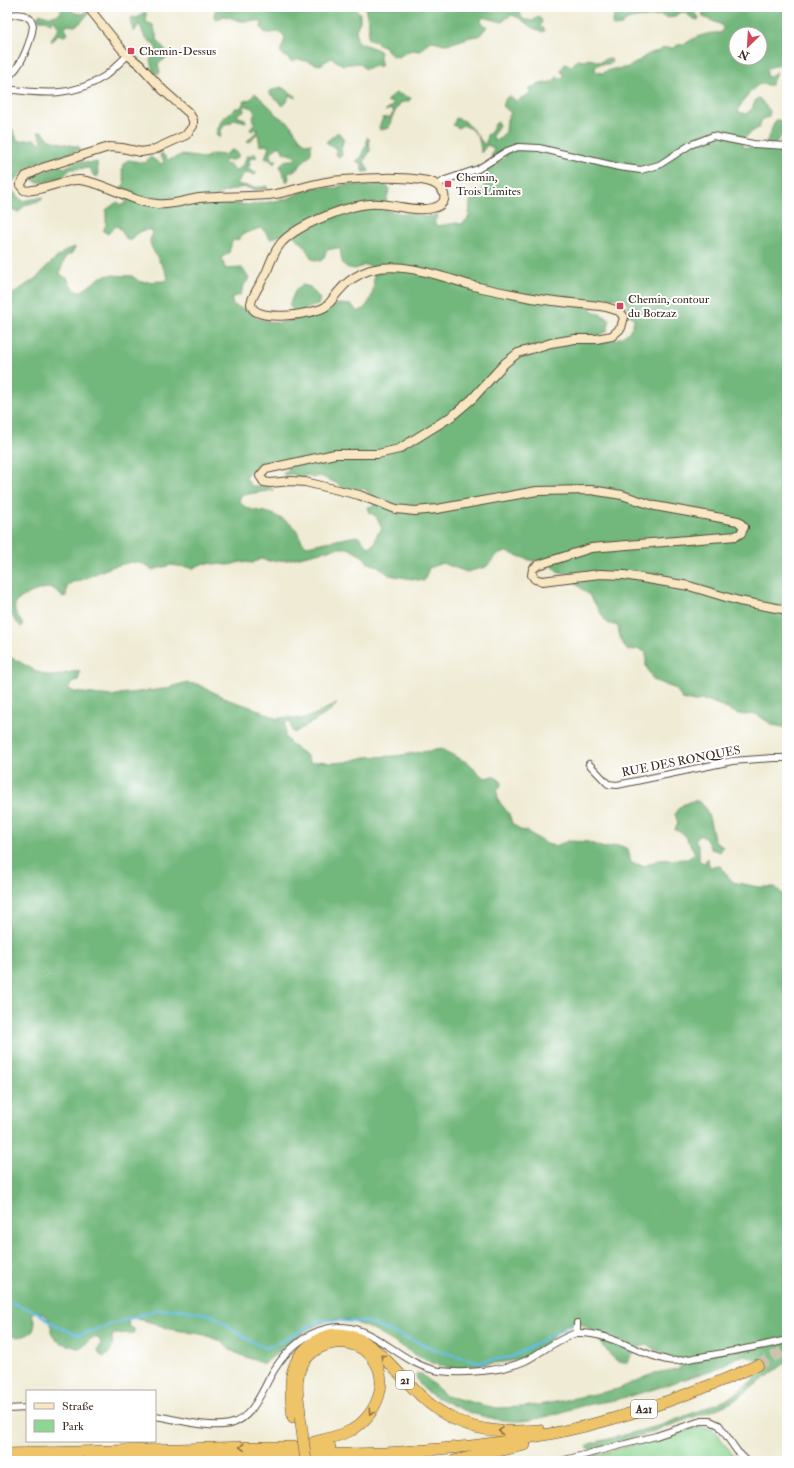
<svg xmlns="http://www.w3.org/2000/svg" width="794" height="1468" font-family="'IM FELL Double Pica',serif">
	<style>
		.green { fill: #8ed692; stroke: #648058 }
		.forest { fill: #72b77c; stroke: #56704d; fill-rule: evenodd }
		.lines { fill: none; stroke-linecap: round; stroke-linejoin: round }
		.stream { stroke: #66bde3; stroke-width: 2.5 }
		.highway-tunnel { stroke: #cbc4b0; stroke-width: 11; stroke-dasharray: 11 5.5; stroke-linecap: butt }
		.street-casing { stroke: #564739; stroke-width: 8 }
		.secondary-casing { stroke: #564739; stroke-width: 10 }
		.highway-casing { stroke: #564739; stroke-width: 12 }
		.street { stroke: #fff; stroke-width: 6 }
		.secondary { stroke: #f9e7c3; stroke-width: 8 }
		.highway { stroke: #efc469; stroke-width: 11 }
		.highway-bridge-casing { stroke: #564739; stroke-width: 12; stroke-linecap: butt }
		.highway-bridge { stroke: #efc469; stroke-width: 11 }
		.oneway { stroke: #8c6f40 }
		.poi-dot { fill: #d1495b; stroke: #fff; stroke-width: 1.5 }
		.labels { text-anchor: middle; stroke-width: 4; stroke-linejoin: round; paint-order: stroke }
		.shield { fill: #fff; stroke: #766a62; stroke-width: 1 }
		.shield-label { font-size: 11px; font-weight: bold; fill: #3b2a1e }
		.poi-label { font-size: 12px; fill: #3b2a1e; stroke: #fff; text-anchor: start }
		.street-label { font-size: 12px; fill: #3b2a1e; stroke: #fff }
	</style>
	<rect width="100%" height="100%" fill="#fff"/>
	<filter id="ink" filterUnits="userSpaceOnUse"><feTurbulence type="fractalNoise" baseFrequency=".025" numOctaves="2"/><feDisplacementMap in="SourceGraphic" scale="8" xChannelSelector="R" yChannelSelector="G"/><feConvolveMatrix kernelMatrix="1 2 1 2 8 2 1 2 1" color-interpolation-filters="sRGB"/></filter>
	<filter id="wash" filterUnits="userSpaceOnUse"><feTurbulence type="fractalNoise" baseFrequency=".012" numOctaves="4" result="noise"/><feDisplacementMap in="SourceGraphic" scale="16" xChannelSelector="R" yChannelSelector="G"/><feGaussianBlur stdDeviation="0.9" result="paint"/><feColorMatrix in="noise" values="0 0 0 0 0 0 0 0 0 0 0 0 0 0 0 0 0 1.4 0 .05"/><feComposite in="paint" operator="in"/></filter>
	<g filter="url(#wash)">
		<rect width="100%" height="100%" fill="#efebd4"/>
		<polygon class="green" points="701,1427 714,1430 733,1455 735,1461 573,1461"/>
		<g class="forest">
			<path d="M62,7H68L75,13L83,14L87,10L89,13L80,23L75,26L67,25L65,28L68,34L64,36L58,34L52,42L51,40L59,28L54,20L51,23L45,20H38V17L40,14C46,17 52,17 59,14Z"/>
			<path d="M216,7H289L295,12L299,10L300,7H353L360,13V21L356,30L357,40C364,46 374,47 380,51V60L382,65L380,67L374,66L365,69L359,63L343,65L331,58L320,65L298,59L292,62L280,52L285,39L283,34C276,30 271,35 264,32L261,28L262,24L259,21H241L224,16L216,20L214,16Z"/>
			<path d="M365,7H520L519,12L523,19L532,21L539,17L542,21L540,27L544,28L545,31L542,32C539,30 534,29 531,27C524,22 520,17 511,15L502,22L483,17L481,21L487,27L479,36C467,36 458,43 446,44C441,44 436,41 430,41L420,51L411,50L398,57L392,56L385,47L368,38L369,25Z"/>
			<path d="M616,7H787V62C781,68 773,64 767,69V77H770L775,72L776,73L771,85C767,86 766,84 762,84C754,84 741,104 738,110L739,112L746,114L752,109L756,99L759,98L770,111L769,117L762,119L759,128C751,132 745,135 742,145L744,147L763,148C769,139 771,128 776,120H779L787,127V133L784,134L776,142L777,148H783L787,143V704L784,706L787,713V728L773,725L756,714L746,715L738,714L710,701L700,700L694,702L682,699L676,689L653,680L646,666V652L638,649L628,651C621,643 619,635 618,626L607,623L590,596L575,583L574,574L559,572L548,563H539L506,552L497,555L486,567L467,572L442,563L429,568L424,581L389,575L378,566L368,563L364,557L348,548H337L287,560L269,561L260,559L253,563L241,562L229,565L204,563L193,568L171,565L152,570L144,564L132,562L111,567L79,581L72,582L67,587L66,596L63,597C58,595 56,588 51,588C43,587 16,597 15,605C13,612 20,618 23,625L22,627C16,624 13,615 7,611V298L39,276L46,267L66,250L75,247L72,253L66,256L60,272L61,275L68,279L70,285L77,291H82L101,277L110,275L132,276L140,282L165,281L168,278C166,268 149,249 150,240C151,237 153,234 153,231C145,227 136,233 132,240H127L119,227L115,226L108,234L103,231L106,225V210L117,202L122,205L127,203L119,190L125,183L122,171L125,162L129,160L145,163L150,157L161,164L164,161L160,156L161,153L169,160L181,155L204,158L213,154L224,155L232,150L238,153V157L234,160H226L223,162L225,165L229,164L236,171L243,165L247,156H251L254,153L257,157L249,159L250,164L248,168L257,173L255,175L251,173L243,174L237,184C244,186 261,189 267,186V189L256,190L243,187L218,194L217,202L251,205L287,199L301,192L316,187L335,188L346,184L371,186L384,183L389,188C389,196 385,201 385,208L387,210L405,214L413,213L421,216L431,217L437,214L438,216L434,222L437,226L456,223L462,224L469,217L470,201L481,192L485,185L482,180L487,176V170C492,162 502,165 506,155L504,153L491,158L494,148L487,145L481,153C480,139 478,131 463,125L458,128L453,125L456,118L465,121L484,144L486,143L487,135L491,132L495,124L498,122L499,125L493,135V139L496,141L506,132L507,119L511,113L503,106L506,98L510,96L517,102L521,98L530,94L532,91L528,89C537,85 542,83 552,82L557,77L563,78L564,75L561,70L565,64L572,66L577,60L584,61L589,59L600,62L608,58L611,59L612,62L609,64H599L595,68L596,72L603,73C611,68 616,69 624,68C634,66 641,58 649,54C654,51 658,53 663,48H674C678,43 682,46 688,42C697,36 709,32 721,33L723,29L722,25L703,17L702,12L697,8L693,10L695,14L699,17L698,20L694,19L683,12C672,16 672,21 660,15C650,18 638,16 628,20C622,23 619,30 612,25ZM736,34H760V58H736ZM260,228L266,232L268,237L271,239L289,232L303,244L312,259L320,261L323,259L327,250L337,248L340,249C343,261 339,268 356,269L365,265L371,266C377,279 374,307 357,312L352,305L339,304L304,318L299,311L318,305L320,299L310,287L303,285L296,289L289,305L299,319L278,323L271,322L257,318L247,310L233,305L231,298L240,295L245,283L249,280L248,277L242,268L227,269L224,266L222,257L229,253L232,241L239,239L243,234ZM606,297L623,300L628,304L627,314L634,318C633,336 616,341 600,342H598L599,335L607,331L610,319L591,310L590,305L593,301ZM274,463H285L289,469L284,472V475L294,474L297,478L304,479L305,475L313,478L320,476L338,484L344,490L354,491L363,488L377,501L373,506L368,507L370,513L376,516L382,529L377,534L375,543L369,547C363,544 363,537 356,536L307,546C299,542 300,532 293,526C287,521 279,517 272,514C260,509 246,513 239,500L242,495L274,490L267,486H251L246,478L248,472L257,467Z"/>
			<polygon points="144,12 146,13 146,22 153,25 158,41 167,52 166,58 158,64 160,72 159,74 153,71 150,60 157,50 154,44 145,38 140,25 138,25 135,31 133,31 130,19 133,17 137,18"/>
			<polygon points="281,87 296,96 295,98 289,95 287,102 283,106 269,93 270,91"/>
			<path d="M255,93L272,109L275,114L290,124L300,139L307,144L311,143V153L297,169L288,173L289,178L287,182L280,167C284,159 287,160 295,160L296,157L283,152L281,147H278L271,152L272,160H277L274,164L270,160L265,158L269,147L265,145L260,146L258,134L255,135L250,142L247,141L258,130L256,129L251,131L250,128L255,123L253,118L255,113L252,108L244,105V111L237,114L239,117L245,119L246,122L234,119L231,123L225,124L220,132L221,137H218L216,133L222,119L236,108H241L244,101L251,99Z"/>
			<polygon points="396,93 411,98 409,101 400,103 392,117 389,128 380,130 379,127 383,118 390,117 394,112 391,109 385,111 393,105 392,102 388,102 388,99"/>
			<path d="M10,125L18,141L34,139L40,143L42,141L38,132L42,131L50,140L79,147L80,149C73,153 66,154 59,158L60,166L64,168L78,161L90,163L97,162L98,176H94L89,168L71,169L62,177L44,182H36L31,178L47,170L54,169V163L50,158C34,163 29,166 17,178C13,182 11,181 9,187L20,199L23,201L42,197V200L25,205L19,212L13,211L7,204V126Z"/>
			<polygon points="338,132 344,139 341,148 342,155 339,157 335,154 337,146 334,148 326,142"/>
			<polygon points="367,137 369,139 370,151 364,161 369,171 364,172 362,171 362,164 356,161 362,157 363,151 367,144"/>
			<path d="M7,656C22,661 35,674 52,676C61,676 71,670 80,672L78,680L73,682L68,688L74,692L112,696L120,694L164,689L184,683L197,684L229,700L254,708L278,719C287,715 297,720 306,718C317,715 328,706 337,704L326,714L294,733L291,729V721L285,722V737L293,746L306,755L311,763L321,761L330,763L346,762L365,757L396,756L441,749L470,764L479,774L486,778L493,776L501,781V785L497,791L498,800L509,814L512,823L520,830L526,831L547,844L555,846L568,841L588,842L604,848L619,845L628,849L631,863L645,866L658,860L688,859L695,853L684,834L675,830L678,823L675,814C678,807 682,805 689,802C709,793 711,831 715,842L723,847L720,852L711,849L704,836H698L695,840L699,848V861L705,863L707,858L710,867L720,866L733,882L758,887H775L787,898V1362L732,1402L714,1410L643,1435L590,1450L587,1448L589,1444L662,1425L726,1400L752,1381L761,1367L758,1361C738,1349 731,1364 712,1370C681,1380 651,1391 619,1399C606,1402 591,1403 578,1407C559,1413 542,1419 522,1421C497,1422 469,1414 446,1402C434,1396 419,1390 416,1376L417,1374H422L446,1396L454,1398L496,1408L523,1407L551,1403L618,1389L655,1373L678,1369L682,1366L650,1346C639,1343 632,1354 627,1363C603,1366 597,1310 563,1326C534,1359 526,1360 484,1364C473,1365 463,1370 451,1368C421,1364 389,1335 359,1324C352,1321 345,1318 338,1319C307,1323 287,1345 264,1364L234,1352L220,1341L205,1335L170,1329L150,1322L133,1318L128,1320L129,1326L134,1329V1333L114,1334L112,1337C113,1346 112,1352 104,1357L100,1355L98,1350L101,1343L99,1339C90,1334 87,1345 80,1349L59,1342L51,1333C52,1320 50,1316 36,1311L32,1314L35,1324L33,1331C24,1338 18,1338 7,1335Z"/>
		</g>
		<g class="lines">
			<polyline class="stream" points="7,1301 37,1312 56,1326 79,1335 156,1310 179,1309 212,1315 247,1339 265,1348 280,1342 321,1320 367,1322 442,1352 479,1362 512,1357 540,1341 576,1323"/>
		</g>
	</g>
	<g filter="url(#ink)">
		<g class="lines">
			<polyline class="highway-tunnel" points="758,1365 787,1349"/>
			<defs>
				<g id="street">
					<path d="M7,16C17,13 31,13 33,26C31,41 21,69 7,77"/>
					<path d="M7,89C42,94 74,97 105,76C113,70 120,62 127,56"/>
					<polyline points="438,185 445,180 478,169 507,151 518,147 539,148 619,167 641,170 659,165 690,145 713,136 753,144 787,146"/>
					<polyline points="589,764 608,784 617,785 732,761 773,758 787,758"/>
					<polyline points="577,1323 577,1333"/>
					<polyline points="7,1409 27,1408"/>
					<path d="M155,1416C176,1419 209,1429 230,1424C255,1418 263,1386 276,1367C287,1350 305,1334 325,1329C372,1317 397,1365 440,1371C464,1374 505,1371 527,1360C543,1351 559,1338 577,1333C610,1332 636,1353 667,1360C677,1363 690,1358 700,1357C729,1352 758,1347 787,1340"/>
					<polyline points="561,1461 656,1436 701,1421 710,1421 719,1425 737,1451 747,1461"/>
				</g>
				<path id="secondary" d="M88,7L124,52L140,65L163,90L189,113L193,120V126L186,135L153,150L141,152L122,148L109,147L42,168L26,176L20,185L24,190C33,194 63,179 80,180C107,183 130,202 157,204C170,206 186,200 199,198C222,196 246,197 269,195C294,192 316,181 342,180C370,178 400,176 427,181C444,184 453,203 433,208C416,212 396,205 379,204C354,202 299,224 282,242C274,251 271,261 267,271C264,279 251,297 251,304C253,324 314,314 325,307C331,303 334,296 339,291C347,281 358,274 370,270C404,261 442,277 474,286C490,290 506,293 522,296C550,302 578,303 606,307L619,311L624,317L621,328L612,336L596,339H575L551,343L518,353L505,363L472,399L452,416L399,449L378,454H335L266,469L260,476L264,482L270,483L291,481L305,482L359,495L396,509L415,511L437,509L537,491L591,490L622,495L655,506L738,521L744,527L741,533L736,536L591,548L538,565L533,569L532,575L535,579L542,581L600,574L624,575L689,586L739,601L787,610"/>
				<g id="highway">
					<path d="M300,1412C298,1398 295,1383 300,1369C311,1342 348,1334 369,1354C393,1378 377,1415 352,1430C340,1436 327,1439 314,1442"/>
					<path d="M293,1417C290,1390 286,1364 310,1345C355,1309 392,1370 421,1396C431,1406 443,1414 456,1420C482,1433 512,1432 539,1430"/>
					<polyline points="7,1454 248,1447 330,1447"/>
					<path d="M88,1461L385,1453C434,1450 485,1446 533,1437C611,1424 686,1397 758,1365"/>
					<polyline points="453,1461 525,1445"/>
				</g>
			</defs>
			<use href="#street" class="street-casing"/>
			<use href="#secondary" class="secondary-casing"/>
			<use href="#highway" class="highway-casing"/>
			<use href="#street" class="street"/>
			<use href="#secondary" class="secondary"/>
			<use href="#highway" class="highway"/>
			<defs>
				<polyline id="highway-bridge" points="300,1416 306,1461"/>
			</defs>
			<use href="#highway-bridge" class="highway-bridge-casing"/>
			<use href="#highway-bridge" class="highway-bridge"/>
		</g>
		<defs><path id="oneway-chevron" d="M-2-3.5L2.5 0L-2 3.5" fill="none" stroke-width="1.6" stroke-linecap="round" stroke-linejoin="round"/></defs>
		<g class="oneway">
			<use href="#oneway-chevron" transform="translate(383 1357) rotate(-134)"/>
			<use href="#oneway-chevron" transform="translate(371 1412) rotate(126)"/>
			<use href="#oneway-chevron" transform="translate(501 1431) rotate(-177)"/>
			<use href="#oneway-chevron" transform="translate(242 1447) rotate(178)"/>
		</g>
	</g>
	<g class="poi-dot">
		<rect x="127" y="47" width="8" height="8" rx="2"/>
		<rect x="444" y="180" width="8" height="8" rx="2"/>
		<rect x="616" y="302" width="8" height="8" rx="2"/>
	</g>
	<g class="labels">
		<g class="shield">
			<rect x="396" y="1371" width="18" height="18" rx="3"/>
			<rect x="631" y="1400" width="26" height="18" rx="3"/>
		</g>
		<g class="shield-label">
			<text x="405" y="1384">21</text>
			<text x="644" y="1413">A21</text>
		</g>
		<g class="poi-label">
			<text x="139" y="55">Chemin-Dessus</text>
			<text x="456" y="181">Chemin,<tspan x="456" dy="14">Trois Limites</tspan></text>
			<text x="628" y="303">Chemin, contour<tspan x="628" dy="14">du Botzaz</tspan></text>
		</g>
		<g class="street-label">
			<text transform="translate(681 761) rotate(-11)" y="4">RUE DES RONQUES</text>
		</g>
	</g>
	<rect width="794" height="1468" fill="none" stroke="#fff" stroke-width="24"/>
	<rect x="26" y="1390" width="130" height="52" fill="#ffffff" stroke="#b1aaa5"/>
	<rect x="34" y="1403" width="20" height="6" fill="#f9e7c3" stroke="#b1aaa5"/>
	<text x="62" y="1410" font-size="12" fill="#3b2a1e">Straße</text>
	<rect x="34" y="1420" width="20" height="12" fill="#8ed692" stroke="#b1aaa5"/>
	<text x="62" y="1430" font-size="12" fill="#3b2a1e">Park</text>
	<g transform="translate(748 46) rotate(205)"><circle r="19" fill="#ffffff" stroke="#b1aaa5"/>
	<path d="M0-3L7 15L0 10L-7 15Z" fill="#d1495b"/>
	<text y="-6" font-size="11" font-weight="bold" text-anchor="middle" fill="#3b2a1e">N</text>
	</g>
</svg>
